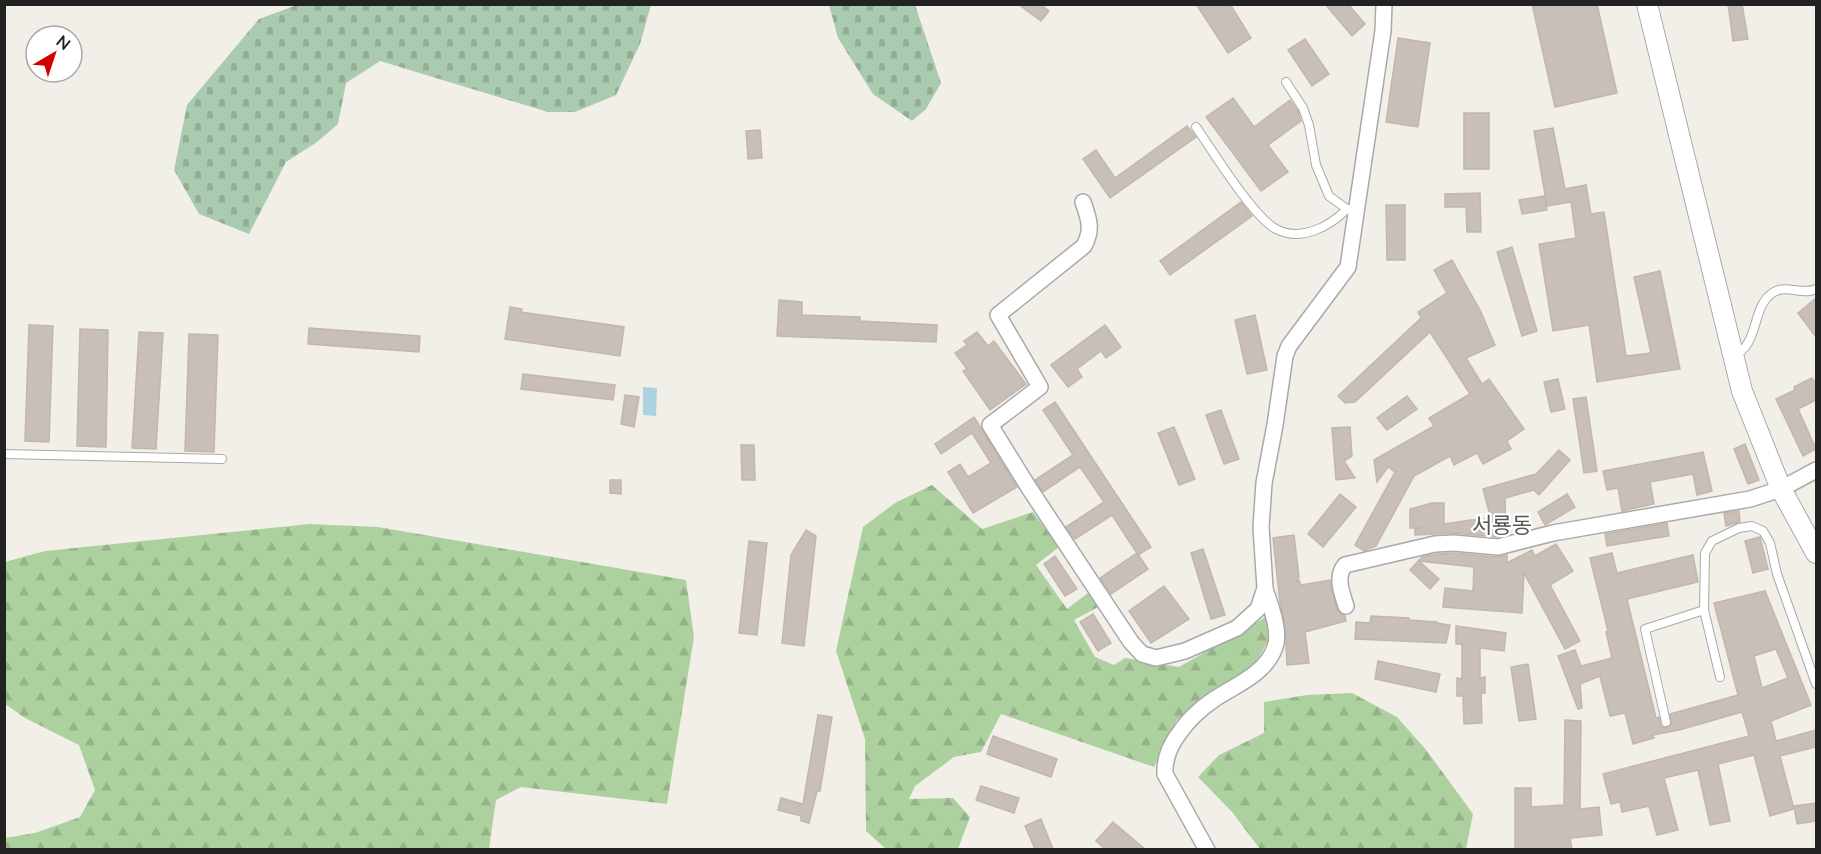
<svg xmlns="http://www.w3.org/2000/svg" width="1821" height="854" font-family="Lato,'Noto Sans KR',sans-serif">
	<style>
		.forest { fill: url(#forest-firs) }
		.cemetery { fill: url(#cemetery-stones) }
		.water { fill: #aad3df }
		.building { fill: #c7bfb8; stroke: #c4b6ab; stroke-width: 1.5; fill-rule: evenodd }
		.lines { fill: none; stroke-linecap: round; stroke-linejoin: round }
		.service-casing { stroke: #a9a9a9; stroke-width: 10 }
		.minor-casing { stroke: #a9a9a9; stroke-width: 18 }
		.tertiary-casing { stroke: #a9a9a9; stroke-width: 22 }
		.service { stroke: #fff; stroke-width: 8 }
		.minor { stroke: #fff; stroke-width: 15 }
		.tertiary { stroke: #fff; stroke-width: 20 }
		.labels { text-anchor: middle; stroke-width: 4.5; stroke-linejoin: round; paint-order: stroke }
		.quarter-label { font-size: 22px; fill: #555; stroke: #fff }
	</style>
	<defs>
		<pattern id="forest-firs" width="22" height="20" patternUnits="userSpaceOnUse" patternTransform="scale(1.5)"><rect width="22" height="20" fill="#add19e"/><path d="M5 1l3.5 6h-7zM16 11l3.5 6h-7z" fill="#95b388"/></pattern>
		<pattern id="cemetery-stones" width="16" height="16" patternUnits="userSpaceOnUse" patternTransform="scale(1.5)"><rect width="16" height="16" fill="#aacbaf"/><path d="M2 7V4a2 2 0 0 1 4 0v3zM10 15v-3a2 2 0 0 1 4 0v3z" fill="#92ae96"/></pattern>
	</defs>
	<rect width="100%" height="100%" fill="#f2efe9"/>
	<g class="forest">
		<polygon points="932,485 982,529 1033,512 1059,547 1036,565 1067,609 1088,593 1098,607 1074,620 1095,657 1114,665 1125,658 1179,667 1266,617 1269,639 1257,661 1239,678 1214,693 1177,720 1154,767 1001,714 981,752 954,757 915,786 909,799 953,798 970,817 958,849 886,849 866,831 865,739 836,651 863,527 895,503"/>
		<polygon points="309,524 378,527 686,580 694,637 667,804 521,787 496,800 489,849 5,849 5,838 35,833 80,817 95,790 79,745 25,718 5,704 5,562 45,551"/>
		<polygon points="1352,693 1397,717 1427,751 1473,814 1466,849 1260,849 1232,812 1198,777 1219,755 1264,733 1264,702 1307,695"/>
	</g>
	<g class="cemetery">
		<polygon points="297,5 297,4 651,5 640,44 616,95 575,112 548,112 380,61 346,83 338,124 317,142 286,162 249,234 199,214 174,170 187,105 259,19"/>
		<polygon points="829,5 915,5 941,83 926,109 912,121 873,94 838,38"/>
	</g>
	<polygon class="water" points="643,387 657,388 656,416 643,415"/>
	<g class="building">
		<polygon points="1018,4 1040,4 1049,11 1041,21"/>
		<polygon points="1196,4 1230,4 1251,38 1228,53"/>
		<polygon points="1325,4 1348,4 1365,24 1352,36"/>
		<polygon points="1532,4 1597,4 1617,93 1555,107"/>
		<polygon points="1728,4 1742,4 1748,39 1733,41"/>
		<polygon points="1398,38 1430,43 1418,127 1386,122"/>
		<polygon points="1305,39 1329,74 1312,86 1288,50"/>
		<polygon points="1233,98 1254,127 1290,100 1298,111 1301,121 1268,145 1288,172 1261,191 1206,117"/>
		<rect x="1464" y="113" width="25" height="56"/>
		<polygon points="1187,126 1196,137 1110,198 1083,159 1096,150 1115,178"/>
		<polygon points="1553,128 1565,189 1586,185 1591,214 1604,212 1626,356 1651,353 1634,277 1660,271 1680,369 1597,382 1589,325 1553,331 1539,244 1576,238 1571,202 1547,206 1534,131"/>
		<polygon points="760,130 762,158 748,159 746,131"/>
		<polygon points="1480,193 1481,232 1467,232 1466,207 1445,207 1445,194"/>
		<polygon points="1544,196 1547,210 1522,214 1519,200"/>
		<polygon points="1241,202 1252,216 1170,275 1160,261"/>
		<polygon points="1386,205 1405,205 1405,260 1387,260"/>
		<polygon points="1512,247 1537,331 1522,336 1497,252"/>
		<polygon points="1452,260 1481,312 1495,345 1466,358 1482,384 1489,379 1524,429 1507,441 1511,449 1483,464 1477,453 1454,465 1450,456 1414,476 1376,546 1364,551 1355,545 1395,472 1388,467 1377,482 1374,460 1434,426 1429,418 1470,394 1430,332 1355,402 1345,403 1338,396 1421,318 1418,312 1447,293 1434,270"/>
		<polygon points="1816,298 1816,337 1798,313"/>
		<polygon points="779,300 802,302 802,315 860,317 860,321 937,325 936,342 777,336"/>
		<polygon points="510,307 522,309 521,312 624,327 620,356 505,339"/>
		<polygon points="1255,315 1267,370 1247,374 1235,320"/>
		<polygon points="29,325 53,326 49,442 25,441"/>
		<polygon points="1105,325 1121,347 1106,358 1101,351 1077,369 1082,377 1068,387 1051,365"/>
		<polygon points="309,328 420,336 419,352 308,344"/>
		<polygon points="80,329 108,330 106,447 77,446"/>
		<polygon points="139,332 163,333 156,449 132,448"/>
		<polygon points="977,332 988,346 994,341 1026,384 990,410 963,371 967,369 955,353 967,345 964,341"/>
		<polygon points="189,334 218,335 214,452 185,451"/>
		<polygon points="523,374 615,385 613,400 521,389"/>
		<polygon points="1812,378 1814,381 1816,380 1816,400 1798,409 1816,449 1803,456 1776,399 1795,390 1794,387"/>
		<polygon points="1558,379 1565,409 1551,412 1544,382"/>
		<polygon points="625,395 639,397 634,427 621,424"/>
		<polygon points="1407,396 1417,409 1387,430 1377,418"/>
		<polygon points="1586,397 1597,471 1584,473 1573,399"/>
		<polygon points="1055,402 1151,547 1138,555 1112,515 1075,539 1066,527 1104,502 1080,467 1043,492 1035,480 1073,455 1043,410"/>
		<polygon points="1221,410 1239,459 1224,464 1206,415"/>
		<polygon points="974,417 1017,487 973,513 948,472 960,464 968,477 991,463 972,433 941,454 935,444"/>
		<polygon points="1174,427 1195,479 1179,485 1158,433"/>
		<polygon points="1350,427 1352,456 1344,461 1355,478 1336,480 1332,428"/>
		<polygon points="1745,444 1759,480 1748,484 1734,449"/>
		<polygon points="741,445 754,445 755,480 742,480"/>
		<polygon points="1559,450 1570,460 1539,495 1534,490 1505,498 1506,535 1497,537 1455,533 1415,535 1415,529 1423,528 1410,528 1410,509 1432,503 1444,503 1444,524 1471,520 1491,519 1483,489 1536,474"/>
		<polygon points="1703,452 1712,491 1697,495 1693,474 1650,482 1654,504 1622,511 1618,488 1607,490 1603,471"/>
		<polygon points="610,480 621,480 621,494 610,493"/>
		<polygon points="1340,494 1356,507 1323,547 1308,534"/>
		<polygon points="1567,494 1575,507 1545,525 1538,512"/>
		<polygon points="1739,511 1740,522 1726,526 1724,513"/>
		<polygon points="1667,523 1669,536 1607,546 1605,534"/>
		<polygon points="806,530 816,536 804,646 782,643 791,555"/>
		<polygon points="1294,535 1299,577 1295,582 1299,580 1301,585 1330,580 1337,609 1345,616 1346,621 1305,632 1309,663 1287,665 1285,625 1280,603 1273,538"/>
		<polygon points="1760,537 1768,569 1753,573 1745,541"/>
		<polygon points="749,541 767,543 757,635 739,633"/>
		<polygon points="1556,544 1573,571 1550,585 1580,641 1565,649 1524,573 1522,613 1443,607 1445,588 1473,591 1474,567 1419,561 1439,579 1430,589 1410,570 1422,557 1436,554 1454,553 1497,557 1507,555 1507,563 1532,550 1535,556"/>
		<polygon points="1203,549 1225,615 1211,619 1191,553"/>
		<polygon points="1137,553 1148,569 1111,594 1100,578"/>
		<path d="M1612,553L1617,573L1693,555L1698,582L1627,599L1656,718L1659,717L1661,726L1665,728L1671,724L1670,714L1738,695L1714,603L1765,591L1811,705L1771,721L1776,741L1816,730V747L1780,756L1794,809L1770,816L1754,755L1718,764L1730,821L1710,825L1698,770L1664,778L1678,830L1657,835L1649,806L1622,812L1620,802L1611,804L1603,774L1749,736L1742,712L1679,730L1653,735L1654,738L1633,744L1625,713L1610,716L1600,676L1580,684L1582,708L1578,709L1558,656L1575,650L1581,666L1612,658L1606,632L1608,631L1590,558ZM1776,649L1788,678L1762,688L1754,656Z"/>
		<polygon points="1055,556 1077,589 1065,596 1044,564"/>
		<polygon points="1164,586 1189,619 1151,643 1129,611"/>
		<polygon points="1093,614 1111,643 1098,651 1080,622"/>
		<polygon points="1371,616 1409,618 1409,620 1437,622 1437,623 1450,625 1446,643 1355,639 1356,622 1370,623"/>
		<polygon points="1456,626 1506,633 1504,651 1480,648 1480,678 1485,677 1485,693 1481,693 1482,723 1464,724 1463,696 1457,696 1457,678 1462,679 1462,644 1456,644"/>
		<polygon points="1378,661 1440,674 1436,692 1375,679"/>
		<polygon points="1528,664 1536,719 1519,721 1511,667"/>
		<polygon points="818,715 832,717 820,791 817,791 809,823 801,821 801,816 778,810 781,798 803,804"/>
		<polygon points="1565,720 1581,721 1580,809 1599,807 1602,835 1570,838 1572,849 1515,849 1515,788 1531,788 1531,807 1564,805"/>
		<polygon points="993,736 1057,759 1051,777 987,754"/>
		<polygon points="981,786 1019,798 1014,813 976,800"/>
		<polygon points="1816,803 1816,821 1797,824 1794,806"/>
		<polygon points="1041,819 1053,849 1035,849 1025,826"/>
		<polygon points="1113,822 1145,849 1105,849 1096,841"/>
	</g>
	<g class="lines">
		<defs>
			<g id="service">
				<polyline points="1286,82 1303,108 1309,125 1316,165 1329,196 1347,209"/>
				<path d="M1196,127C1212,150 1254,218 1276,229C1301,242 1329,227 1347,209H1356"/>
				<path d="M1735,356C1738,353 1743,350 1746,346C1758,330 1755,303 1774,292C1787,284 1803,296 1816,289"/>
				<polyline points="4,454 222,459"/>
				<polyline points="1720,677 1704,610 1705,553 1712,541 1739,528 1752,526 1763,531 1770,543 1777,574 1816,684"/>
				<polyline points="1666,722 1645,629 1704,610"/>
			</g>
			<g id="minor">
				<path d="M1083,202C1089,219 1093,229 1084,246L998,315L1040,387L990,425L1029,488L1131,642L1142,654L1156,658L1185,651L1237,628L1258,609L1265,588L1261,527L1264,483L1275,425L1285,356L1289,346L1348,267L1383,31L1384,4"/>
				<path d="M1346,606C1342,593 1335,577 1345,565L1435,544L1454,543L1498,547L1553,533L1750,499L1781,489L1816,470"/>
				<path d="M1207,850L1165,774C1164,758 1170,745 1180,732C1189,719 1200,709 1213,700C1234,686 1266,674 1275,647C1281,632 1270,604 1265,589"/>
			</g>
			<polyline id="tertiary" points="1647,4 1742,391 1781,489 1816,553"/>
		</defs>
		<use href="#service" class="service-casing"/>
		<use href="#minor" class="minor-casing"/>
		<use href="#tertiary" class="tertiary-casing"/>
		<use href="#service" class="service"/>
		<use href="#minor" class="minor"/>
		<use href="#tertiary" class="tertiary"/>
	</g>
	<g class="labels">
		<g class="quarter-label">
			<text x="1502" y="533">서룡동</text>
		</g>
	</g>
	<rect width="1821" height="854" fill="none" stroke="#222222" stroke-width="12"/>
	<g transform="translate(54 54) rotate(39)"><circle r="28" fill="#ffffff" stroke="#a7a7a7" stroke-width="1.5"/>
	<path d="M0-4.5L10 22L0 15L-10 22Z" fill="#d40000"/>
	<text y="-9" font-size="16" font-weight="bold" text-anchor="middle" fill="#222222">N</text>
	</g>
</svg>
